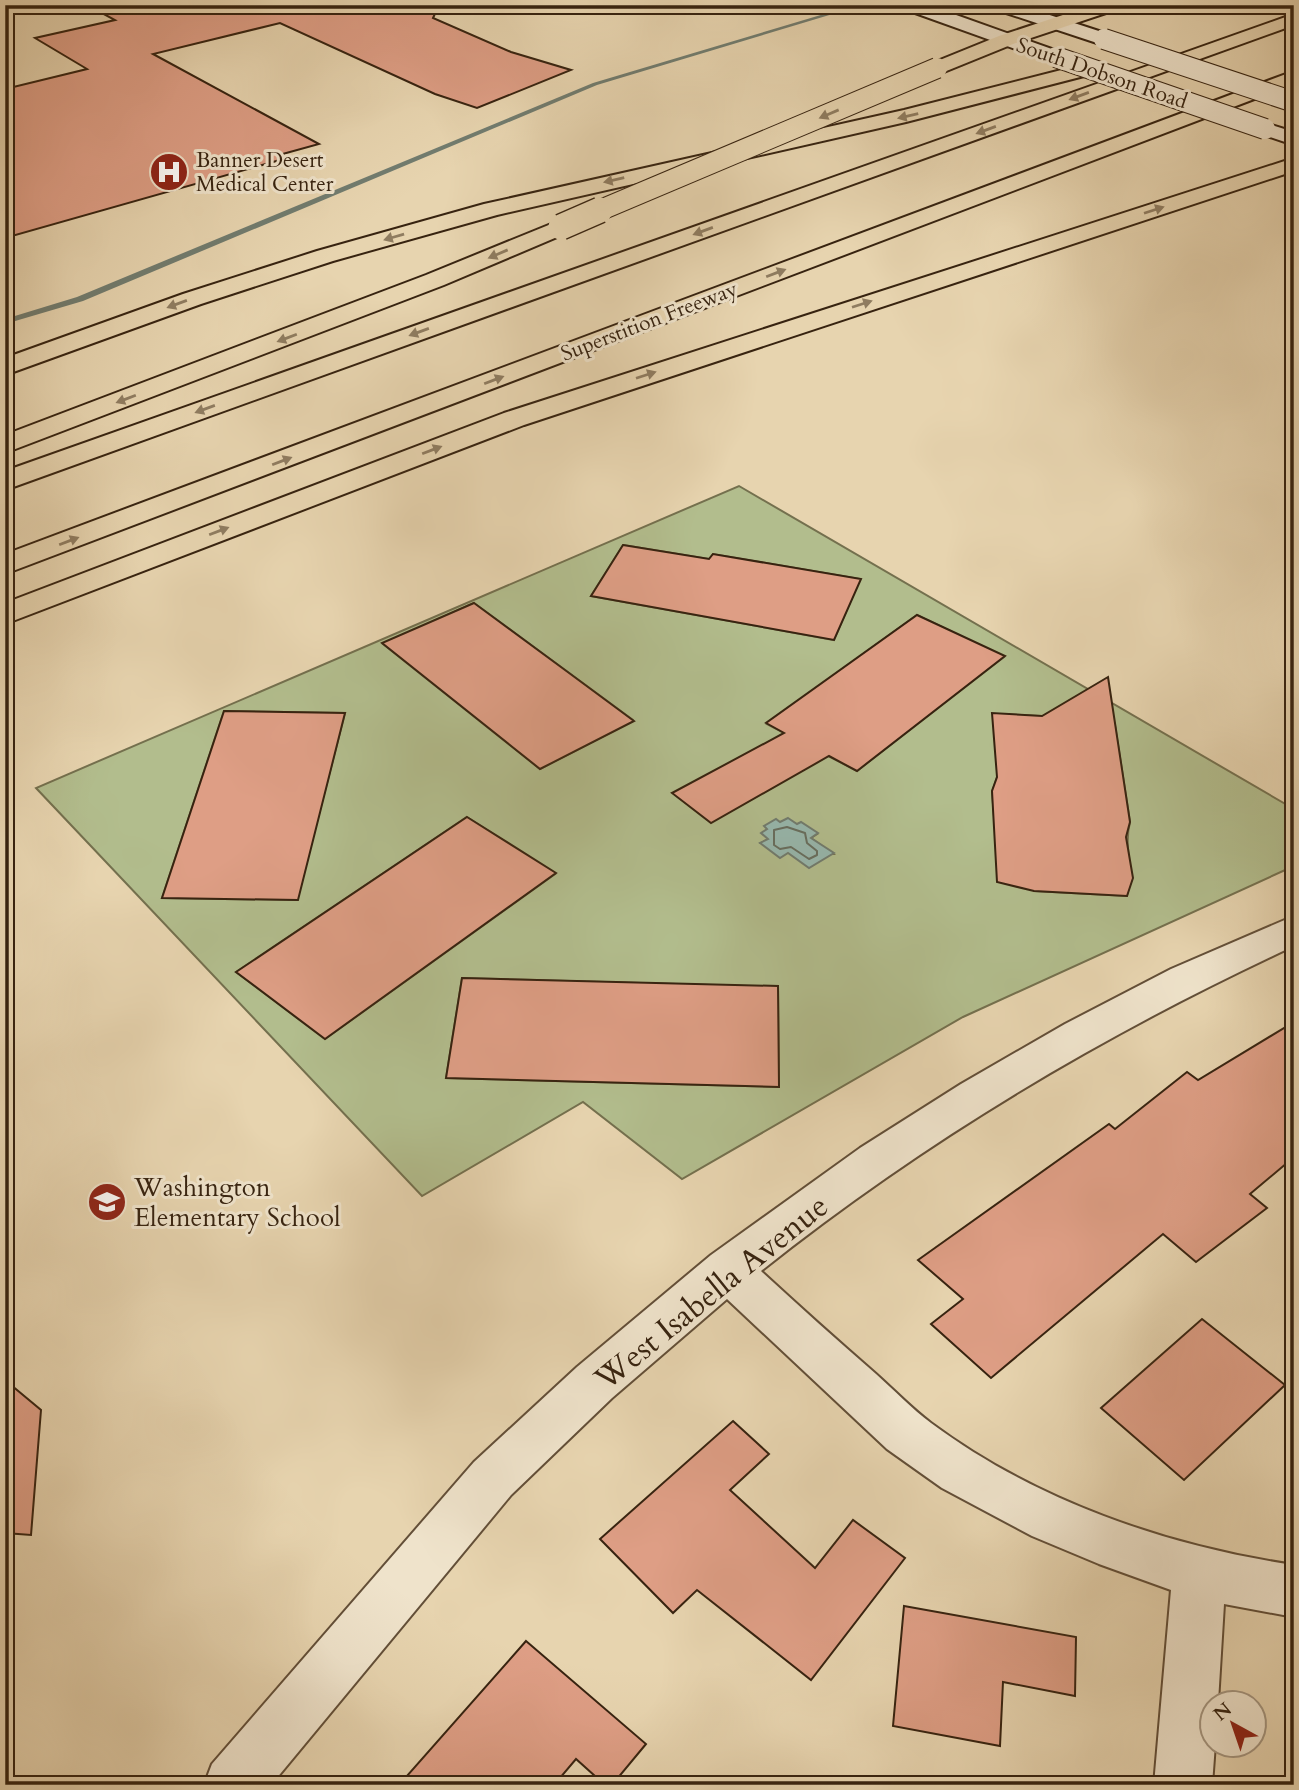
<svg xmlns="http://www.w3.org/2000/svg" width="1299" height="1790" font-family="Cardo,serif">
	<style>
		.green { fill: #b2bd8d; stroke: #74704e; stroke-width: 2; fill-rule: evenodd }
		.water { fill: #97b8ae; stroke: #717c6f; stroke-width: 2 }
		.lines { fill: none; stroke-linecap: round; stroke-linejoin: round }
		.shore { stroke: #676e5f; stroke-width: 2 }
		.stream { fill: #717c6f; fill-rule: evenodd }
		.building { fill: #de9e85; stroke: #372310; stroke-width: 2 }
		.street-casing { stroke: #634f38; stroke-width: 4 }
		.secondary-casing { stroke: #372310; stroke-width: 4 }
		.highway-casing { stroke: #372310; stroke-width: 4 }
		.street { fill: #efe3cb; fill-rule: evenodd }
		.secondary { fill: #efe3cb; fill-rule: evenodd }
		.highway { fill: #e7d4af; fill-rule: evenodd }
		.secondary-bridge-casing { stroke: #372310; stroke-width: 22; stroke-linecap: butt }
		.highway-bridge-far1-casing { stroke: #372310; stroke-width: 22; stroke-linecap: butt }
		.highway-bridge-casing { stroke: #372310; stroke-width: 28; stroke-linecap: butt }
		.secondary-bridge { stroke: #efe3cb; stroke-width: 20 }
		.highway-bridge-far1 { stroke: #e7d4af; stroke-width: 20 }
		.highway-bridge { stroke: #e7d4af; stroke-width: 25 }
		.oneway { fill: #8f7c60 }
		.labels { text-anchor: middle; stroke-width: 6; stroke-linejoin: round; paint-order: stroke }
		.far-street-label { font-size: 21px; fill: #372310; stroke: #efe3cb }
		.far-poi-label { font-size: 21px; fill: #372310; stroke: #efe3cb; text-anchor: start }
		.poi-label { font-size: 26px; fill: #372310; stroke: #efe3cb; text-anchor: start }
		.near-street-label { font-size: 32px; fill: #372310; stroke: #efe3cb }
	</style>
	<rect width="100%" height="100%" fill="#e7d4af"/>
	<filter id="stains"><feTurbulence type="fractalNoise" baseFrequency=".00286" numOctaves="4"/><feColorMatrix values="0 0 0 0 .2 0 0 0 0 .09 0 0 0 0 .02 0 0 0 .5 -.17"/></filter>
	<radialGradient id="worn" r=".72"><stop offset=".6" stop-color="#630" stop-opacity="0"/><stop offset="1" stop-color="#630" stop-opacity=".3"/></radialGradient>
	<path class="green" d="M739,486L1294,809V866L963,1017L682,1179L583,1102L422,1196L36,788ZM623,545L709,559L713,554L860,579L834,640L591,596ZM474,603L633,720V721L540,769L383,644ZM917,615L1004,657L857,771L767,724ZM224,711L345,713L297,900L162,898ZM998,714L1082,718L1115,725L1130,822C1123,849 1135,868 1127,896L1034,891L996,840L992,792L997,777ZM779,784L711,822L673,793ZM467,817L555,874L325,1039L236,972ZM797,824L817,834L811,838L833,854L788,853L761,843L768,839V829ZM462,978L778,987L779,1087L446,1078Z"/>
	<polygon class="water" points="788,818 797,824 801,822 818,833 811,838 834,853 809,868 788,853 780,858 760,843 768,839 761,833 767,829 764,826 776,819 780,822"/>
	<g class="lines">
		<polygon class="shore" points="787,827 805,833 807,843 817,851 817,855 809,859 791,847 780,849 774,845 774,830"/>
		<polygon class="stream" points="851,6 856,7 597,85 83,301 5,324 5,319 77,297 593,83"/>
	</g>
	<g class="building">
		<polygon points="87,5 439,5 433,18 511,52 571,70 477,108 435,94 280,23 153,54 319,144 279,155 280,160 5,238 5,89 87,69 35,38 115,20"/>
		<polygon points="623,545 709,559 713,554 861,579 834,640 591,596"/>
		<polygon points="474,603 565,670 634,721 540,769 382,643"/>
		<polygon points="917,615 1005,656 857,771 829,756 711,823 672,793 784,733 766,723"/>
		<polygon points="1108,677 1130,822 1126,837 1133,878 1127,896 1034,891 997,882 992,791 997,777 992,713 1042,716"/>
		<polygon points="224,711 345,713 298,900 162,898"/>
		<polygon points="467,817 556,873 325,1039 236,972"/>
		<polygon points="462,978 778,986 779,1087 446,1078"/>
		<polygon points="1294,1022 1294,1157 1250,1194 1267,1208 1196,1262 1163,1234 991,1378 931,1324 963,1299 918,1260 1109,1124 1115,1129 1187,1072 1198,1080"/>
		<polygon points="1202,1319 1285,1385 1184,1480 1101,1408"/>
		<polygon points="5,1380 41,1410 31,1535 5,1533"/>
		<polygon points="733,1421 769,1454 730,1490 815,1568 853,1520 905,1558 811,1680 697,1590 673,1613 600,1539"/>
		<polygon points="904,1606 1076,1637 1075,1696 1003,1682 1000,1746 893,1726"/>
		<polygon points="526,1641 646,1744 612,1785 605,1785 576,1759 554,1785 399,1785"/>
	</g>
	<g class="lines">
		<defs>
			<path id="street" d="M1294,916V946C1104,1034 925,1140 761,1271C799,1306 837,1340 876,1374C894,1390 912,1409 931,1423C1036,1501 1166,1546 1294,1565V1617L1224,1604L1218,1702H1212V1744H1215L1212,1785H1154L1171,1590L1099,1564L1032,1536L942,1488L887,1449L727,1299L612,1398L511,1495L271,1785H204L212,1764L474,1462L577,1367L711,1255L860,1148L961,1084L1065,1024L1171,969Z"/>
			<g id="secondary">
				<polygon points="901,5 928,5 1063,53 1066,57 1063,61 1049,61 904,9"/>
				<polygon points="991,5 1019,5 1111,35 1113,39 1111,43 1097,43 994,9"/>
				<polygon points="1265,123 1294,132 1294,145 1258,133 1254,129 1258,125"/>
			</g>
			<g id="highway">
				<polygon points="1093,5 1121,5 1118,9 1013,44 944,72 930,72 927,68 930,64 999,36"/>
				<polygon points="1294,14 1294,25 5,490 5,471"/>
				<polygon points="1081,65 1088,67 1091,71 1088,75 906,122 497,215 333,261 201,304 5,375 5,358 183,294 317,251 484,204 904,110"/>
				<polygon points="1294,71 1294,84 5,574 5,554"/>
				<polygon points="1294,158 1294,171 524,425 5,624 5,603 504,413"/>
				<polygon points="561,220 569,222 573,227 569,232 444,285 5,453 5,435 426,275"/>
			</g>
		</defs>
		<use href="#street" class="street-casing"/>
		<use href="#secondary" class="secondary-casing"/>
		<use href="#highway" class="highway-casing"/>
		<use href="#street" class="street"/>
		<use href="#secondary" class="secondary"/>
		<use href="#highway" class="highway"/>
		<defs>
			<g id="secondary-bridge">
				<polyline points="1104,39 1294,102"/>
				<polyline points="1056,57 1265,129"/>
			</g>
			<polyline id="highway-bridge-far1" points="596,212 937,68"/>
			<polyline id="highway-bridge" points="561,227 600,210"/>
		</defs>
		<use href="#secondary-bridge" class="secondary-bridge-casing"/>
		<use href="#highway-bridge-far1" class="highway-bridge-far1-casing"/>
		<use href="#highway-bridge" class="highway-bridge-casing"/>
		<use href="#secondary-bridge" class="secondary-bridge"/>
		<use href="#highway-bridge-far1" class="highway-bridge-far1"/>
		<use href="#highway-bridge" class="highway-bridge"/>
	</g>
	<defs><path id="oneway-solid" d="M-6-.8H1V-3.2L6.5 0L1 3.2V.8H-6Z" transform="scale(1.75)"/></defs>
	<g class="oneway">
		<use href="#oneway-solid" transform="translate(1079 96) rotate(160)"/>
		<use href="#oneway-solid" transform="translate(829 114) rotate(157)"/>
		<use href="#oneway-solid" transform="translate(908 116) rotate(167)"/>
		<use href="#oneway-solid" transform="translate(986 130) rotate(160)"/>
		<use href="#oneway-solid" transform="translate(614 180) rotate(167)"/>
		<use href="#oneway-solid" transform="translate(1154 210) rotate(-18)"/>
		<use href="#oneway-solid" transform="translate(703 231) rotate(160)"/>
		<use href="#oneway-solid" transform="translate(394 237) rotate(164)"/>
		<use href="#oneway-solid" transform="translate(498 254) rotate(157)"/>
		<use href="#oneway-solid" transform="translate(776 273) rotate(-21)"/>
		<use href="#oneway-solid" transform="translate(177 304) rotate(160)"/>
		<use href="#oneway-solid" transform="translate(862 304) rotate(-18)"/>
		<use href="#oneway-solid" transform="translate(419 332) rotate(160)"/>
		<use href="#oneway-solid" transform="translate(287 338) rotate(159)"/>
		<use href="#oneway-solid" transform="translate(646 375) rotate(-18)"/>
		<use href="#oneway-solid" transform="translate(494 380) rotate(-21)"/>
		<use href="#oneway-solid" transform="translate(126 399) rotate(159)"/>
		<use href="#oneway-solid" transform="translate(205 409) rotate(160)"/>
		<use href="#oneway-solid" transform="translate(432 450) rotate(-21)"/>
		<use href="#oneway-solid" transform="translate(282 461) rotate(-21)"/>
		<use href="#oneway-solid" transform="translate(219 531) rotate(-21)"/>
		<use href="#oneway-solid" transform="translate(69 541) rotate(-21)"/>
	</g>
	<defs>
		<symbol id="hospital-disc" viewBox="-11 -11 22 22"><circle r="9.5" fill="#8f2418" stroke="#efe3cb"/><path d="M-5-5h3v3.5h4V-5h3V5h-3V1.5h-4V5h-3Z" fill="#fff"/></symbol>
		<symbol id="school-disc" viewBox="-11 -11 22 22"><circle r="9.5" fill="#8f2418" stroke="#efe3cb"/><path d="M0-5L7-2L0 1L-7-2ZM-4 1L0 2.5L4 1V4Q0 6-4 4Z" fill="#fff"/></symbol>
	</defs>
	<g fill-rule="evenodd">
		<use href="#hospital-disc" x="147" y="150" width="44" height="44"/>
		<use href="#school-disc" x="85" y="1180" width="44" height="44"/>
	</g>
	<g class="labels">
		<g class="far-street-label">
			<text transform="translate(1102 73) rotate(19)" y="7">South Dobson Road</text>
			<text transform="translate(649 321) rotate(-21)" y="7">Superstition Freeway</text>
		</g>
		<g class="far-poi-label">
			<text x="196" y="167">Banner Desert<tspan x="196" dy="24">Medical Center</tspan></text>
		</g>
		<g class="poi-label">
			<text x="134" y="1196">Washington<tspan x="134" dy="30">Elementary School</tspan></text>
		</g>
		<g class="near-street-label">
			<text transform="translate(711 1292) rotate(-39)" y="11">West Isabella Avenue</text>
		</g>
	</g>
	<rect width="1299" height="1790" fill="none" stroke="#e7d4af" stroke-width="28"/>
	<rect x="7" y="7" width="1285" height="1776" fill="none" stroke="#372310" stroke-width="3.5"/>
	<rect x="14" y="14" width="1271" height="1762" fill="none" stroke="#372310" stroke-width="2"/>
	<g transform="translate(1233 1724) rotate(320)"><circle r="33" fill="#efe3cb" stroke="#a59680" stroke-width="2"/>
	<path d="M0-5L12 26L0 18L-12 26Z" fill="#8f2418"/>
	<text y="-10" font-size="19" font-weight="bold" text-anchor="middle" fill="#372310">N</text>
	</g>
	<rect width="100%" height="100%" filter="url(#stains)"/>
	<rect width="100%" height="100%" fill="url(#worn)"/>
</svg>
